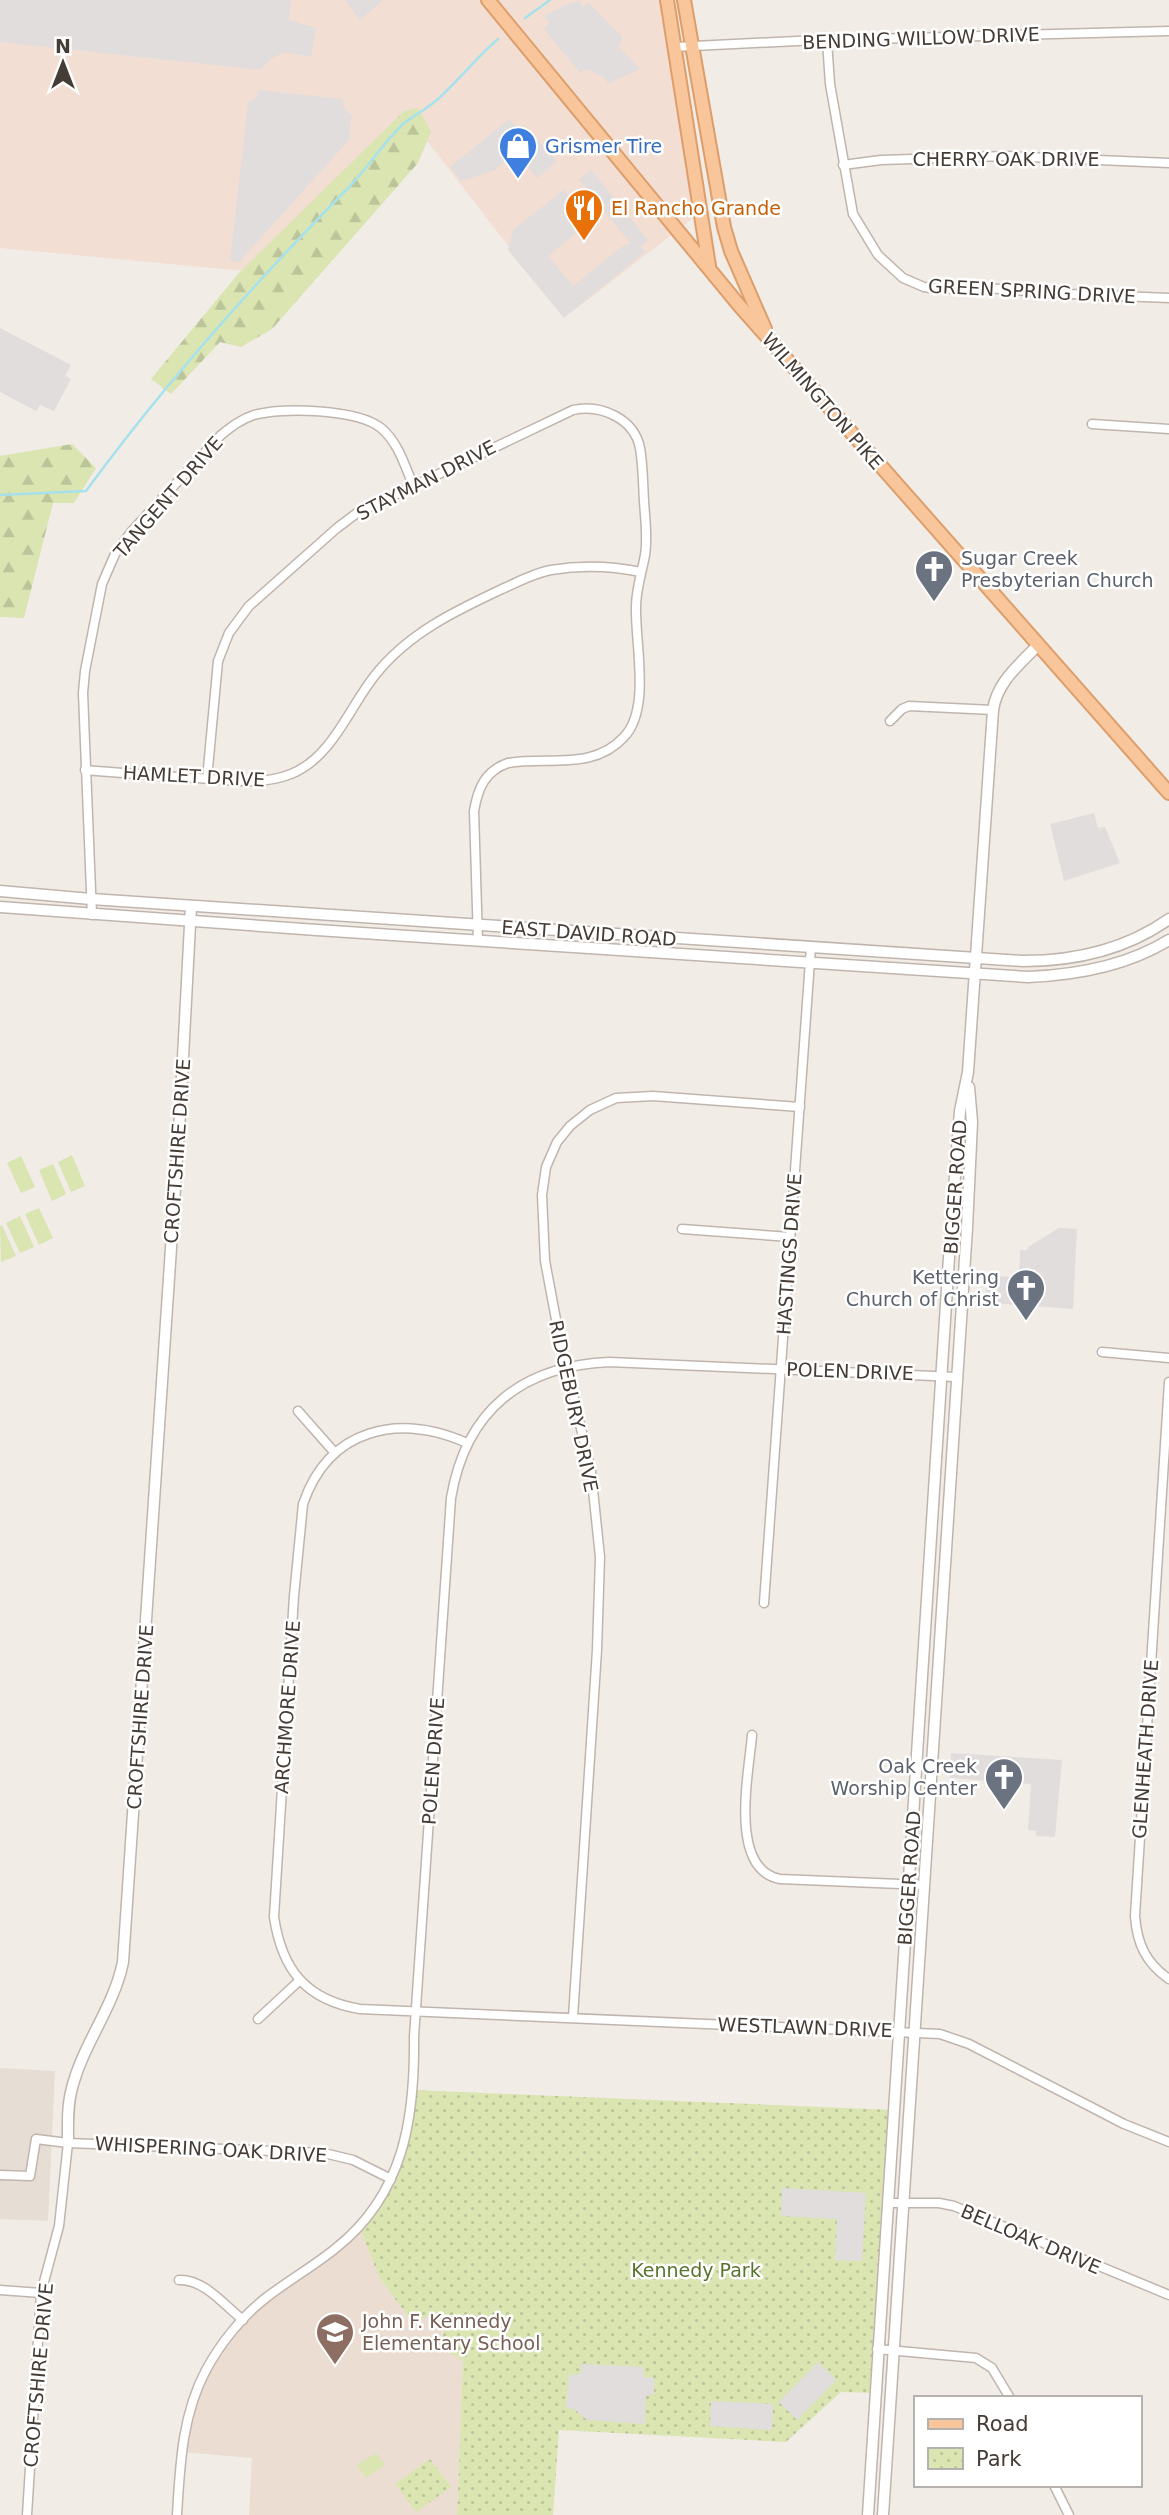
<svg xmlns="http://www.w3.org/2000/svg" width="1169" height="2515" font-family="'DejaVu Sans',sans-serif">
	<style>
		.residential { fill: #e6ddd5 }
		.commercial { fill: #f3ded3 }
		.education { fill: #ebddd2 }
		.grass { fill: #dae5b2 }
		.forest { fill: url(#forest-firs) }
		.park { fill: url(#park-dots) }
		.parking { fill: #e1dddc }
		.lines { fill: none; stroke-linecap: round; stroke-linejoin: round }
		.stream { stroke: #a6e1ec; stroke-width: 2.5 }
		.minor-casing { stroke: #c0b5ad; stroke-width: 11 }
		.tertiary-casing { stroke: #c0b5ad; stroke-width: 13 }
		.primary-casing { stroke: #dd9e6b; stroke-width: 16 }
		.minor { stroke: #fff; stroke-width: 8 }
		.tertiary { stroke: #fff; stroke-width: 10 }
		.primary { stroke: #f8c69a; stroke-width: 12 }
		.labels { text-anchor: middle; stroke-width: 5; stroke-linejoin: round; paint-order: stroke }
		.street-label { font-size: 19px; fill: #453c36; stroke: #fff }
		.shop-label { font-size: 19px; fill: #366cbe; stroke: #fff; text-anchor: start }
		.food-label { font-size: 19px; fill: #c56008; stroke: #fff; text-anchor: start }
		.worship-label { font-size: 19px; fill: #5b616d; stroke: #fff; text-anchor: end }
		.park-label { font-size: 19px; fill: #59742d; stroke: #fff }
		.education-label { font-size: 19px; fill: #785e54; stroke: #fff; text-anchor: start }
	</style>
	<defs>
		<pattern id="forest-firs" width="22" height="20" patternUnits="userSpaceOnUse" patternTransform="scale(1.75)"><rect width="22" height="20" fill="#dae5b2"/><path d="M5 1l3.5 6h-7zM16 11l3.5 6h-7z" fill="#bcc59a"/></pattern>
		<pattern id="park-dots" width="8" height="8" patternUnits="userSpaceOnUse" patternTransform="scale(1.75)"><rect width="8" height="8" fill="#dae5b2"/><path d="M2 2h.1M6 6h.1" fill="none" stroke="#bcc59a" stroke-width="1.8" stroke-linecap="round"/></pattern>
	</defs>
	<rect width="100%" height="100%" fill="#f2ece7"/>
	<polygon class="residential" points="0,2068 55,2071 48,2221 0,2219"/>
	<polygon class="commercial" points="0,0 660,0 701,212 564,318 404,111 245,271 0,248"/>
	<polygon class="education" points="359,2226 379,2277 414,2325 428,2315 442,2318 445,2323 445,2334 441,2339 432,2343 463,2360 457,2515 249,2515 252,2458 182,2452 206,2371 243,2320"/>
	<g class="grass">
		<polygon points="72,1155 85,1186 71,1192 58,1162"/>
		<polygon points="21,1156 35,1187 21,1193 7,1163"/>
		<polygon points="53,1164 66,1194 52,1201 39,1170"/>
		<polygon points="39,1208 53,1238 39,1245 25,1214"/>
		<polygon points="20,1216 34,1247 20,1253 6,1223"/>
		<polygon points="2,1225 16,1256 1,1262 0,1226"/>
		<polygon points="376,2453 385,2465 366,2478 357,2465"/>
	</g>
	<g class="forest">
		<polygon points="418,108 431,132 418,163 272,329 241,347 220,342 171,394 151,379 238,274 404,111"/>
		<polygon points="72,444 96,468 74,503 53,503 24,618 0,617 0,456"/>
	</g>
	<g class="park">
		<path d="M413,2090L894,2110L875,2393L841,2392L786,2442L559,2430L553,2515H457L463,2360L432,2344H428C441,2340 448,2335 444,2320C432,2309 425,2318 414,2325L379,2277L359,2226L391,2179Z"/>
		<polygon points="430,2459 451,2487 416,2512 395,2484"/>
	</g>
	<g class="parking">
		<polygon points="0,0 291,0 289,20 316,28 311,57 284,52 271,59 260,70 0,42"/>
		<polygon points="345,0 383,0 360,20"/>
		<polygon points="580,1 583,7 589,3 623,38 618,46 640,69 608,84 605,78 587,69 580,73 544,29 550,22 544,16 565,5"/>
		<polygon points="258,90 343,99 344,108 352,115 349,140 239,262 230,261 248,103 257,98"/>
		<polygon points="509,119 515,126 525,126 557,161 537,178 516,153 493,171 461,181 450,167"/>
		<polygon points="591,170 648,240 641,246 645,252 564,318 508,250 513,230 564,190 579,208 594,208 594,218 548,256 573,286 624,245 631,244 579,179"/>
		<polygon points="0,328 71,365 65,376 71,379 54,411 40,405 36,411 0,392"/>
		<polygon points="1094,813 1098,828 1105,827 1120,863 1064,881 1050,824"/>
		<polygon points="1059,1228 1077,1229 1073,1309 993,1303 992,1296 985,1296 988,1276 1019,1277 1020,1250 1027,1250 1028,1247"/>
		<polygon points="951,1753 1062,1760 1055,1837 1036,1836 1036,1831 1028,1830 1031,1784 950,1778"/>
		<polygon points="782,2188 866,2193 862,2261 835,2260 837,2219 781,2216"/>
		<polygon points="818,2362 836,2380 797,2420 779,2402"/>
		<polygon points="581,2364 643,2367 644,2377 654,2378 654,2395 646,2395 645,2424 587,2420 574,2409 566,2408 569,2374 577,2375 581,2372"/>
		<polygon points="711,2401 773,2404 772,2430 710,2426"/>
	</g>
	<g class="lines">
		<g class="stream">
			<polyline points="525,18 550,0"/>
			<path d="M0,495L86,491C166,382 256,281 351,185C369,166 384,142 403,124C414,115 427,109 438,99C459,80 476,58 498,39"/>
		</g>
		<defs>
			<g id="minor">
				<polyline points="827,41 830,84 853,214 878,255 903,278 924,287 937,289 985,288 1071,294 1169,298"/>
				<polyline points="674,47 797,41 1169,31"/>
				<polyline points="843,165 881,160 1006,156 1169,163"/>
				<polyline points="1092,424 1169,429"/>
				<polyline points="890,721 902,709 909,706 993,710"/>
				<path d="M85,770C123,773 160,776 197,778C228,780 261,786 291,774C333,757 349,707 376,674C409,633 455,611 502,589C518,582 534,573 551,570C581,565 612,566 641,572"/>
				<path d="M207,779L218,661L229,633L249,606L337,528L357,513L573,410C600,404 634,418 640,448C643,465 643,484 644,501C645,519 648,537 645,555C642,572 636,589 636,607C635,644 651,709 624,737C593,771 548,756 508,763C485,771 478,788 474,811L478,941"/>
				<path d="M92,915L83,693L85,671L102,584L115,554L131,532L221,435C231,427 241,419 254,415C283,407 357,409 381,428C398,442 405,466 413,485"/>
				<polyline points="682,1229 790,1237"/>
				<polyline points="1102,1352 1169,1358"/>
				<path d="M1169,1382L1135,1916C1137,1944 1146,1963 1169,1979"/>
				<polyline points="298,1411 335,1453"/>
				<path d="M467,1443C398,1413 329,1428 303,1504L294,1596L274,1917C282,1970 306,2000 360,2009L940,2034L969,2044L1124,2124L1169,2142"/>
				<polyline points="764,1603 811,947"/>
				<path d="M752,1735C749,1773 728,1869 780,1879L924,1885"/>
				<polyline points="573,2017 597,1650 600,1557 591,1471 558,1330 545,1261 542,1195 546,1167 557,1142 570,1126 590,1110 616,1098 653,1096 800,1107"/>
				<polyline points="258,2019 299,1981"/>
				<polyline points="0,2175 30,2176 36,2139 68,2143 324,2153 353,2160 391,2179"/>
				<polyline points="889,2203 939,2203 954,2206 1169,2295"/>
				<path d="M179,2280C204,2279 224,2305 243,2320"/>
				<polyline points="0,2290 41,2293"/>
				<polyline points="877,2349 976,2358 992,2368 1010,2398"/>
				<polyline points="1054,2485 1069,2515"/>
				<polyline points="27,2515 41,2293 59,2226 68,2143"/>
				<path d="M177,2515C180,2465 182,2415 206,2370C220,2344 242,2316 267,2297C289,2280 314,2266 336,2248C404,2194 415,2118 414,2037L451,1498C466,1410 522,1366 609,1362L956,1377"/>
			</g>
			<g id="tertiary">
				<path d="M0,891L91,899L1023,961C1075,961 1125,950 1169,919"/>
				<path d="M0,907L317,930L1028,977C1077,975 1127,966 1169,940"/>
				<path d="M68,2143C68,2125 67,2106 72,2088C83,2044 114,2007 123,1962L180,1114L191,906"/>
				<path d="M868,2515L950,1242L960,1111L968,1072L993,710C997,682 1019,665 1038,645"/>
				<polyline points="883,2515 967,1228 972,1122 969,1087"/>
			</g>
			<g id="primary">
				<polyline points="488,0 738,304 1169,793"/>
				<polyline points="667,0 709,266"/>
				<polyline points="684,0 724,227 731,251 765,329"/>
			</g>
		</defs>
		<use href="#minor" class="minor-casing"/>
		<use href="#tertiary" class="tertiary-casing"/>
		<use href="#primary" class="primary-casing"/>
		<use href="#minor" class="minor"/>
		<use href="#tertiary" class="tertiary"/>
		<use href="#primary" class="primary"/>
	</g>
	<defs>
		<symbol id="shop-pin" viewBox="-11 -11 22 30"><path d="M0 17L-7.5 6A9.5 9.5 0 1 1 7.5 6Z" fill="#3f7fe0" stroke="#fff"/><path d="M-5-2.5h2.3a2.7 3.5 0 0 1 5.4 0H5L5.5 6h-11ZM-1.5-2.5h3a1.5 2.3 0 0 0-3 0Z" fill="#fff"/></symbol>
		<symbol id="restaurant-pin" viewBox="-11 -11 22 30"><path d="M0 17L-7.5 6A9.5 9.5 0 1 1 7.5 6Z" fill="#e8710a" stroke="#fff"/><path d="M-5-6h1v4h1v-4h1v4h1v-4h1v5L-1.5 .5V6h-2V.5L-5-1ZM5-6V6H3V1.5H1.5Q1.5-4 5-6Z" fill="#fff"/></symbol>
		<symbol id="church-pin" viewBox="-11 -11 22 30"><path d="M0 17L-7.5 6A9.5 9.5 0 1 1 7.5 6Z" fill="#6b7280" stroke="#fff"/><path d="M-1.2-6h2.4v3.5h3.3v2.4h-3.3V6h-2.4V-.1h-3.3v-2.4h3.3Z" fill="#fff"/></symbol>
		<symbol id="school-pin" viewBox="-11 -11 22 30"><path d="M0 17L-7.5 6A9.5 9.5 0 1 1 7.5 6Z" fill="#8d6e63" stroke="#fff"/><path d="M0-5L7-2L0 1L-7-2ZM-4 1L0 2.5L4 1V4Q0 6-4 4Z" fill="#fff"/></symbol>
	</defs>
	<g fill-rule="evenodd">
		<use href="#shop-pin" x="496" y="124" width="44" height="60"/>
		<use href="#restaurant-pin" x="562" y="186" width="44" height="60"/>
		<use href="#church-pin" x="912" y="547" width="44" height="60"/>
		<use href="#church-pin" x="1004" y="1266" width="44" height="60"/>
		<use href="#church-pin" x="982" y="1755" width="44" height="60"/>
		<use href="#school-pin" x="313" y="2310" width="44" height="60"/>
	</g>
	<g class="labels">
		<g class="street-label">
			<text transform="translate(921 38) rotate(-2)" y="7">BENDING WILLOW DRIVE</text>
			<text x="1006" y="166">CHERRY OAK DRIVE</text>
			<text transform="translate(1032 291) rotate(3)" y="7">GREEN SPRING DRIVE</text>
			<text transform="translate(823 401) rotate(49)" y="7">WILMINGTON PIKE</text>
			<text transform="translate(426 480) rotate(-27)" y="7">STAYMAN DRIVE</text>
			<text transform="translate(168 497) rotate(-49)" y="7">TANGENT DRIVE</text>
			<text transform="translate(194 776) rotate(3)" y="7">HAMLET DRIVE</text>
			<text transform="translate(589 933) rotate(4)" y="7">EAST DAVID ROAD</text>
			<text transform="translate(177 1151) rotate(-86)" y="7">CROFTSHIRE DRIVE</text>
			<text transform="translate(955 1187) rotate(-86)" y="7">BIGGER ROAD</text>
			<text transform="translate(789 1254) rotate(-86)" y="7">HASTINGS DRIVE</text>
			<text transform="translate(850 1371) rotate(2)" y="7">POLEN DRIVE</text>
			<text transform="translate(574 1406) rotate(78)" y="7">RIDGEBURY DRIVE</text>
			<text transform="translate(287 1707) rotate(-86)" y="7">ARCHMORE DRIVE</text>
			<text transform="translate(140 1717) rotate(-86)" y="7">CROFTSHIRE DRIVE</text>
			<text transform="translate(1145 1749) rotate(-86)" y="7">GLENHEATH DRIVE</text>
			<text transform="translate(433 1761) rotate(-86)" y="7">POLEN DRIVE</text>
			<text transform="translate(909 1878) rotate(-86)" y="7">BIGGER ROAD</text>
			<text transform="translate(805 2027) rotate(2)" y="7">WESTLAWN DRIVE</text>
			<text transform="translate(211 2149) rotate(3)" y="7">WHISPERING OAK DRIVE</text>
			<text transform="translate(1031 2239) rotate(23)" y="7">BELLOAK DRIVE</text>
			<text transform="translate(38 2375) rotate(-85)" y="7">CROFTSHIRE DRIVE</text>
		</g>
		<g class="shop-label">
			<text x="545" y="153">Grismer Tire</text>
		</g>
		<g class="food-label">
			<text x="611" y="215">El Rancho Grande</text>
		</g>
		<g class="worship-label">
			<text x="961" y="565" text-anchor="start">Sugar Creek<tspan x="961" dy="22">Presbyterian Church</tspan></text>
			<text x="999" y="1284">Kettering<tspan x="999" dy="22">Church of Christ</tspan></text>
			<text x="977" y="1773">Oak Creek<tspan x="977" dy="22">Worship Center</tspan></text>
		</g>
		<g class="park-label">
			<text x="696" y="2277">Kennedy Park</text>
		</g>
		<g class="education-label">
			<text x="362" y="2328">John F. Kennedy<tspan x="362" dy="22">Elementary School</tspan></text>
		</g>
	</g>
	<rect x="914" y="2396" width="228" height="91" fill="#ffffff" stroke="#b5b1af" stroke-width="2"/>
	<rect x="928" y="2419" width="35" height="10" fill="#f8c69a" stroke="#b5b1af" stroke-width="2"/>
	<text x="976" y="2431" font-size="21" fill="#453c36">Road</text>
	<rect x="928" y="2448" width="35" height="21" fill="url(#park-dots)" stroke="#b5b1af" stroke-width="2"/>
	<text x="976" y="2466" font-size="21" fill="#453c36">Park</text>
	<g transform="translate(63 63)" stroke="#ffffff" stroke-width="5" paint-order="stroke">
	<path d="M0-5L12 26L0 18L-12 26Z" fill="#453c36"/>
	<text y="-10" font-size="19" font-weight="bold" text-anchor="middle" fill="#453c36">N</text>
	</g>
</svg>
